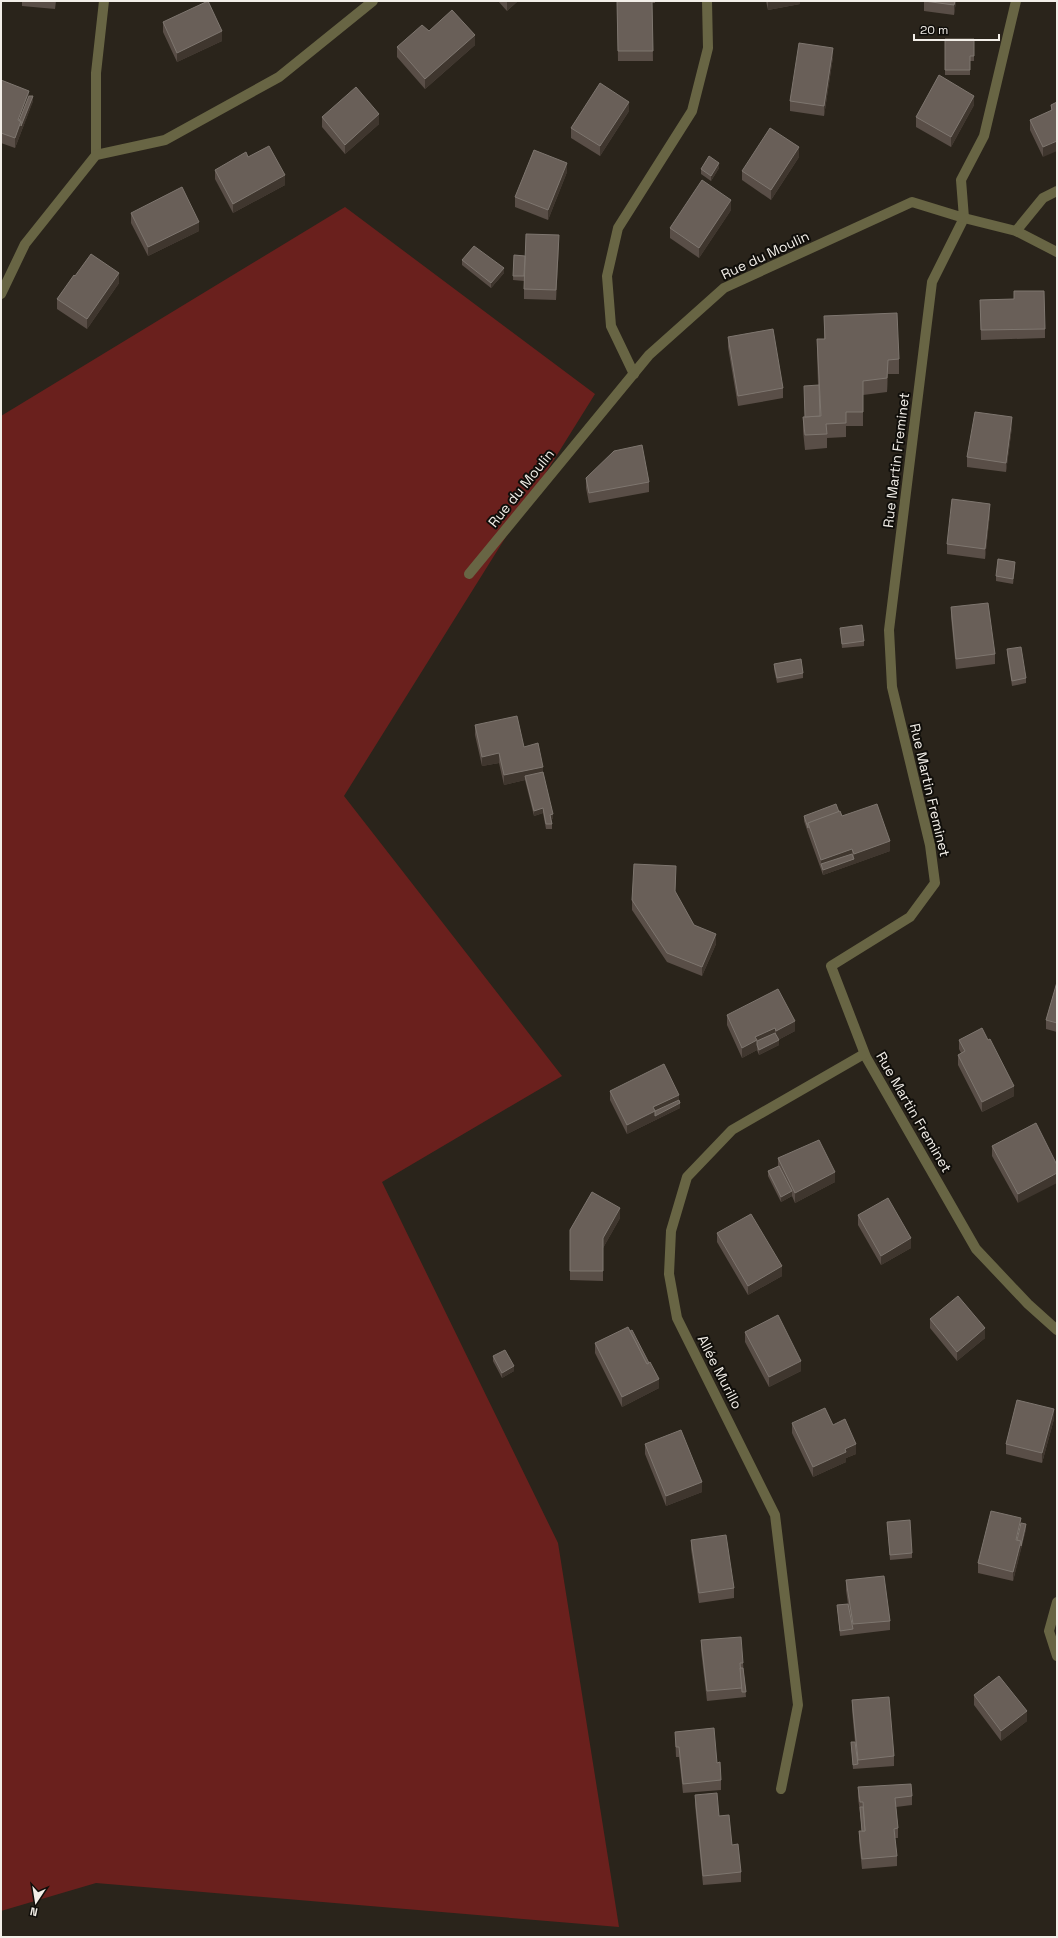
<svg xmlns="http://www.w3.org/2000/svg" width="1058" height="1938" font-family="'Space Grotesk',sans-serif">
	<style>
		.green { fill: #6a201d }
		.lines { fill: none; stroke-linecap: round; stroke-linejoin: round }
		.minor { stroke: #686544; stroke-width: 10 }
		.wall { fill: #594e47 }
		.shaded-wall { fill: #3f362e }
		.building { fill: #695f58; stroke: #7e766f }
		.labels { text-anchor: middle; stroke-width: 4; stroke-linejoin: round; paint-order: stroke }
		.street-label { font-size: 14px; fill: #f2eee8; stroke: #100e0a }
	</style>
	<rect width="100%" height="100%" fill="#2a241b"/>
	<polygon class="green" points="345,207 595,394 344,796 562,1076 382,1182 558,1543 619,1927 96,1883 1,1911 1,416"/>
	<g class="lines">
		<g class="minor">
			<polyline points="96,155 96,73 104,1"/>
			<polyline points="1016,231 1043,198 1057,191"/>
			<polyline points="1057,252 1016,231 964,218 932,282 889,630 892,687 930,845 935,883 910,917 831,966 866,1057 976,1249 1028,1304 1057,1330"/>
			<polyline points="1,294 25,244 96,155 165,140 279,77 373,1"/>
			<polyline points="634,374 611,326 607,276 618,228 692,111 708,48 707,1"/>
			<polyline points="469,574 649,355 724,288 912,202 964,218 961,180 984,136 1016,1"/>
			<polyline points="1057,1602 1049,1631 1057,1656"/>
			<polyline points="781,1789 798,1705 775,1515 677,1318 669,1274 671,1231 687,1177 732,1130 864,1054"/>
		</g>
	</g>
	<g class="wall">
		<polygon points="22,1 56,1 55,9 22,6"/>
		<polygon points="498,1 518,1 507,11"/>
		<polygon points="617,1 655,1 655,3 652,3 653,61 618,61"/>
		<polygon points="766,1 800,1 800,4 768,10"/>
		<polygon points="924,1 956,1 954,15 924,11"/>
		<polygon points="163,22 222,41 177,62 163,32"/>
		<polygon points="429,31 475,45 425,89 397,57 397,47"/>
		<polygon points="945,39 974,39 974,61 970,61 970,75 945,75"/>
		<polygon points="833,57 824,116 790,111 790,101"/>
		<polygon points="1,80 33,101 15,148 1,143"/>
		<polygon points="1057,102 1043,157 1030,130 1030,120 1051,111 1051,105"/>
		<polygon points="974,105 951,147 916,127 916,117"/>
		<polygon points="629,111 600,156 571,138 571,128"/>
		<polygon points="322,117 379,124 345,154 322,127"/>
		<polygon points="248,157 285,185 233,213 215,179 215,170"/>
		<polygon points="799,157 771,200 742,180 742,171"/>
		<polygon points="719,168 711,181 701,174 701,169"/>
		<polygon points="567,172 548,220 515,207 515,197"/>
		<polygon points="731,210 699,258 670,238 670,228"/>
		<polygon points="131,213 199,231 148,256 131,223"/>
		<polygon points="559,245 556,300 524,299 524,281 513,280 514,255 525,256"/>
		<polygon points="462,260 504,273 491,288 462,265"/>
		<polygon points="75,276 119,283 87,329 57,309 57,299"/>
		<polygon points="1014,291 1045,329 1045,338 981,340 980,300 1014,299"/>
		<polygon points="824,316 899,359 899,374 888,374 887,392 863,395 863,426 846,426 846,437 827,438 827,448 805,450 803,431 803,417 805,417 818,385 817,353 817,339 824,339"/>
		<polygon points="728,337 783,388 783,398 738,406 728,347"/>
		<polygon points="1012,427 1006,472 967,467 967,457"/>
		<polygon points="586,478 649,482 649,492 589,503 586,488"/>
		<polygon points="990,513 985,559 947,554 947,544"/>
		<polygon points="1015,567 1013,584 996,581 996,576"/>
		<polygon points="951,607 995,654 995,664 956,669 951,617"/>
		<polygon points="840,628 864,641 864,646 842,648"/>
		<polygon points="1007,649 1026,678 1026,683 1012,686 1007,654"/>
		<polygon points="774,664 803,673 803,678 777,683 774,669"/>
		<polygon points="475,725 524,747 543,772 553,819 551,819 552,824 552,829 546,829 543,813 534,816 525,780 504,785 499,763 482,766 475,735"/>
		<polygon points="839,812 842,816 890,851 823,875 808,833 804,821 804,816"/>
		<polygon points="676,876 675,892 694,925 716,944 702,976 667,962 632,910 632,900"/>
		<polygon points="1057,982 1057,1032 1046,1029 1046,1020"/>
		<polygon points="727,1015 795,1031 778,1040 779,1045 759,1055 757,1050 742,1058 727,1025"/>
		<polygon points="959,1040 1014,1096 982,1112 958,1065 958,1055 961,1053 959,1049"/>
		<polygon points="610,1091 679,1100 680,1108 627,1134 610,1100"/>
		<polygon points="1036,1123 1018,1203 992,1156 992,1146"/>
		<polygon points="778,1158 835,1182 795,1203 792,1196 781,1202 768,1176 768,1171 778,1166"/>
		<polygon points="858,1215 911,1248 881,1265 858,1225"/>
		<polygon points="620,1218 603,1248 603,1281 570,1280 570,1230"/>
		<polygon points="717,1233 782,1276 748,1295 717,1242"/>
		<polygon points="930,1319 985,1338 957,1361 930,1328"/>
		<polygon points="745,1332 801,1371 769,1387 745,1342"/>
		<polygon points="595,1343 659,1388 622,1407 595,1353"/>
		<polygon points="493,1356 514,1371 502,1378 493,1361"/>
		<polygon points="1054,1419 1042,1463 1006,1454 1006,1444"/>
		<polygon points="792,1423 856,1454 846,1458 846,1462 813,1477 792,1433"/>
		<polygon points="645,1444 702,1492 666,1506 645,1454"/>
		<polygon points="887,1522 912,1553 912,1558 890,1560"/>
		<polygon points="1021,1523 1026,1529 1013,1581 978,1573 978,1563"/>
		<polygon points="691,1540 734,1588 734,1598 699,1603 691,1549"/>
		<polygon points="846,1580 890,1621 890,1630 840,1636 837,1605 848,1604 846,1590"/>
		<polygon points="701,1640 743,1663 746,1697 707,1701 701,1650"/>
		<polygon points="974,1695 1027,1721 1001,1741 974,1705"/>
		<polygon points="852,1700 894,1756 894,1766 853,1769 851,1742 855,1742 852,1710"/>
		<polygon points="675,1732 717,1763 721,1780 721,1790 683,1793 679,1757 676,1757"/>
		<polygon points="858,1787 912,1796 912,1805 896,1807 898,1828 898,1838 895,1838 897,1856 897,1866 862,1869 859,1841 859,1831 862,1831 858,1797"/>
		<polygon points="695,1795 719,1816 732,1845 741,1872 741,1882 703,1885 695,1805"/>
	</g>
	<g class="shaded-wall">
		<polygon points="507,1 518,1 507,11"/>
		<polygon points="768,1 800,1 800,4 768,10"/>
		<polygon points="955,1 956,1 954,15 954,5"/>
		<polygon points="222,31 222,41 177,62 177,53"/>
		<polygon points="475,35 475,45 425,89 425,79"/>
		<polygon points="833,48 833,57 824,116 824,106"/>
		<polygon points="29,91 29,101 20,125 18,120"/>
		<polygon points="33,96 33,101 15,148 15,138 21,121"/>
		<polygon points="974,96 974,105 951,147 951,137"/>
		<polygon points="629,102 629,111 600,156 600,146"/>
		<polygon points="379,114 379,124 345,154 345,145"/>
		<polygon points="1057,141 1057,151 1043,157 1043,147"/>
		<polygon points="799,147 799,157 771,200 771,190"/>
		<polygon points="567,163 567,172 548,220 548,210"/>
		<polygon points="719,163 719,168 711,181 711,176"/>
		<polygon points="285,175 285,185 233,213 233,204"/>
		<polygon points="731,200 731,210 699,258 699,248"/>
		<polygon points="199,222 199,231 148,256 148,247"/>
		<polygon points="559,235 559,245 556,300 556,290"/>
		<polygon points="504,268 504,273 491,288 491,283"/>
		<polygon points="119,273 119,283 87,329 87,319"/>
		<polygon points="888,360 888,374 887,392 887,378"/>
		<polygon points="1012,417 1012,427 1006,472 1006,463"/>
		<polygon points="990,504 990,513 985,559 985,549"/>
		<polygon points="1015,562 1015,567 1013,584 1013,579"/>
		<polygon points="499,753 499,763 482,766 482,757"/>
		<polygon points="543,767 543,776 525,776 525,780 504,785 504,775"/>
		<polygon points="543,808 543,813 534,816 534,811"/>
		<polygon points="553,814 553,819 550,820 550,815"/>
		<polygon points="890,841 890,851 854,864 854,854"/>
		<polygon points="852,849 852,859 821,864 821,869 821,860"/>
		<polygon points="854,859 854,864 823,875 823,870"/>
		<polygon points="676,866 676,876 675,901 675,891"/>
		<polygon points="716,934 716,944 702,976 702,967"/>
		<polygon points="795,1021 795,1031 776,1041 776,1031"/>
		<polygon points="775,1028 775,1037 757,1045 757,1050 742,1058 742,1048 755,1037"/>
		<polygon points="779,1040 779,1045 759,1055 759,1050"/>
		<polygon points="1014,1086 1014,1096 982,1112 982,1102"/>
		<polygon points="679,1095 679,1104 680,1103 680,1108 627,1134 627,1125 653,1107"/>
		<polygon points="835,1172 835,1182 795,1203 795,1193"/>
		<polygon points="1057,1173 1057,1183 1018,1203 1018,1194"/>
		<polygon points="792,1191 792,1196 781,1202 781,1197"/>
		<polygon points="620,1208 620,1218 603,1248 603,1281 603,1238"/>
		<polygon points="911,1238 911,1248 881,1265 881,1256"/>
		<polygon points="782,1266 782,1276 748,1295 748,1286"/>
		<polygon points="985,1328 985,1338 957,1361 957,1352"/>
		<polygon points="801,1361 801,1371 769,1387 769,1377"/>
		<polygon points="514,1366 514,1371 502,1378 502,1373"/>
		<polygon points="659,1379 659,1388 622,1407 622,1397"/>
		<polygon points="1054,1409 1054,1419 1042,1463 1042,1453"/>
		<polygon points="856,1444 856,1454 846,1458 846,1462 813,1477 813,1467 845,1449"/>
		<polygon points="702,1482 702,1492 666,1506 666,1496"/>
		<polygon points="1021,1518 1021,1528 1017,1545 1016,1540"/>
		<polygon points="1026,1524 1026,1529 1013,1581 1013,1572 1021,1541"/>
		<polygon points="1027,1711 1027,1721 1001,1741 1001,1731"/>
	</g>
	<g class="building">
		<polygon points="208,1 222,31 177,53 163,22"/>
		<polygon points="617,1 652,1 653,51 618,51"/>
		<polygon points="924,1 955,1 954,5"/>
		<polygon points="452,10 475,35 425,79 397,47 422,25 429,31"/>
		<polygon points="945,39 974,39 974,56 970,56 970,70 945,70"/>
		<polygon points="799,43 833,48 824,106 790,101"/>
		<polygon points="939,75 974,96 951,137 916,117"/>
		<polygon points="1,80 29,91 18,120 21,121 15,138 1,133"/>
		<polygon points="600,83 629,102 600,146 571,128"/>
		<polygon points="356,87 379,114 345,145 322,117"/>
		<polygon points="29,96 33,96 21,126 21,121 19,121"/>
		<polygon points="1057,102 1057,141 1043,147 1030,120 1052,110 1051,105"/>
		<polygon points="770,128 799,147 771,190 742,171"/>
		<polygon points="269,146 285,175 233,204 215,170 246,152 248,157"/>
		<polygon points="534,150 567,163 548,210 515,197"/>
		<polygon points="709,156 719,163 711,176 701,169"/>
		<polygon points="702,180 731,200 699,248 670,228"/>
		<polygon points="182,187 199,222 148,247 131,213"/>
		<polygon points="526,234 559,235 556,290 524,289"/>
		<polygon points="474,246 504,268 491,283 462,260"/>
		<polygon points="91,254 119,273 87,319 57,299 74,275 75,276"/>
		<polygon points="514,255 525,256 524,276 513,276"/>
		<polygon points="1014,291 1044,291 1045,329 981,330 980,300 1014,299"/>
		<polygon points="897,313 899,359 888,360 887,378 863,381 863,412 846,412 846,423 826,424 827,434 805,435 803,417 821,416 817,339 825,339 824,316"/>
		<polygon points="773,329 783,388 738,396 728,337"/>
		<polygon points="819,385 820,416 805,417 804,386"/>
		<polygon points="975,412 1012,417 1006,463 967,457"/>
		<polygon points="642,445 649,482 589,493 586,478 614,451"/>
		<polygon points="952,499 990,504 985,549 947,544"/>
		<polygon points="998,559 1015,562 1013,579 996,576"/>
		<polygon points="988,603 995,654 956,659 951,607"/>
		<polygon points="862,625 864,641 842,644 840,628"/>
		<polygon points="1021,647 1026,678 1012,681 1007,649"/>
		<polygon points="801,659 803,673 777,678 774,664"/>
		<polygon points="517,716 524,747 538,743 543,767 504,775 499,753 482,757 475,725"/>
		<polygon points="543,772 553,814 550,815 552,824 546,824 543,808 534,811 525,776"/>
		<polygon points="836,804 839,812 808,823 808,828 804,816"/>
		<polygon points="877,804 890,841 854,854 852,849 821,860 808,823 840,811 842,816"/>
		<polygon points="852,854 854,859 823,870 821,864"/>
		<polygon points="634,864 676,866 675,891 694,925 716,934 702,967 667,953 632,900"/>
		<polygon points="1057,982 1057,1023 1046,1020"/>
		<polygon points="778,989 795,1021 776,1031 775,1028 755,1037 757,1040 742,1048 727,1015"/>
		<polygon points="982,1028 988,1040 990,1039 1014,1086 982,1102 958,1055 965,1051 959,1040"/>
		<polygon points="775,1033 779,1040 759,1050 757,1045 757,1041"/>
		<polygon points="664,1064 679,1095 653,1107 655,1111 627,1125 610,1091"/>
		<polygon points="679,1100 680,1103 655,1116 655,1111"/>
		<polygon points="1036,1123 1057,1165 1057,1173 1018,1194 992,1146"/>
		<polygon points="819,1140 835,1172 795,1193 778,1158"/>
		<polygon points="779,1166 792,1191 781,1197 768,1171"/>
		<polygon points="592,1192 620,1208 603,1238 603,1271 570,1271 570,1230"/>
		<polygon points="888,1198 911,1238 881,1256 858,1215"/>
		<polygon points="751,1214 782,1266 748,1286 717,1233"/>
		<polygon points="958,1296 985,1328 957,1352 930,1319"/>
		<polygon points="778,1315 801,1361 769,1377 745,1332"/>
		<polygon points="628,1327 647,1364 650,1362 659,1379 622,1397 595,1343"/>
		<polygon points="632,1330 649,1363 647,1364 630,1331"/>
		<polygon points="505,1350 514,1366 502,1373 493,1356"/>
		<polygon points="1017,1400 1054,1409 1042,1453 1006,1444"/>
		<polygon points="825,1408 833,1425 845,1419 856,1444 845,1449 846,1452 813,1467 792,1423"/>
		<polygon points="681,1430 702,1482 666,1496 645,1444"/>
		<polygon points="991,1511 1021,1518 1016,1540 1021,1541 1013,1572 978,1563"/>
		<polygon points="910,1520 912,1553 890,1555 887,1522"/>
		<polygon points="1021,1523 1026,1524 1021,1546 1021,1541 1017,1540"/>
		<polygon points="726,1535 734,1588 699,1593 691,1540"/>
		<polygon points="884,1576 890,1621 853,1624 846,1580"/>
		<polygon points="848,1604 853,1629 840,1631 837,1605"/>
		<polygon points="741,1637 743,1663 740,1663 742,1688 707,1691 701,1640"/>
		<polygon points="740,1668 743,1668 746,1692 742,1692"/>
		<polygon points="999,1676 1027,1711 1001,1731 974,1695"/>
		<polygon points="889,1697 894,1756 858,1760 852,1700"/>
		<polygon points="714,1728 717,1763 720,1762 721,1780 683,1784 679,1747 676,1747 675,1732"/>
		<polygon points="851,1742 855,1742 858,1764 853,1765"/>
		<polygon points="911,1784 912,1796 895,1798 898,1828 894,1829 897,1856 862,1859 859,1831 865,1831 863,1802 860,1802 858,1787"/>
		<polygon points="717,1793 719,1816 729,1815 732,1845 738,1844 741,1872 703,1876 695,1795"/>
		<polygon points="860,1807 863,1807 865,1831 862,1831"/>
	</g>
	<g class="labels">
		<g class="street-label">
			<text transform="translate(765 255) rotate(-25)" y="5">Rue du Moulin</text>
			<text transform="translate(896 460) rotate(-83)" y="5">Rue Martin Freminet</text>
			<text transform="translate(521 488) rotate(-51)" y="5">Rue du Moulin</text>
			<text transform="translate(930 790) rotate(77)" y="5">Rue Martin Freminet</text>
			<text transform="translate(914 1112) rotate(60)" y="5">Rue Martin Freminet</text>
			<text transform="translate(720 1372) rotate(63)" y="5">Allée Murillo</text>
		</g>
	</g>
	<rect width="1058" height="1938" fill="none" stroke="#f2eee8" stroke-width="4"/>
	<g transform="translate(36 1902) rotate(192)" stroke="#100e0a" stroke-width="3" paint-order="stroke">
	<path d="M0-3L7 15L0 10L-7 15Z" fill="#f2eee8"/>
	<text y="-6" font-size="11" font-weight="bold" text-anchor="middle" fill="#f2eee8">N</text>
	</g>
	<path d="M914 34v6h85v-6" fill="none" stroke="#f2eee8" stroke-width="2"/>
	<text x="920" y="34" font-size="12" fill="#f2eee8" stroke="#100e0a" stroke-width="3" paint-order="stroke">20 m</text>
</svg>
